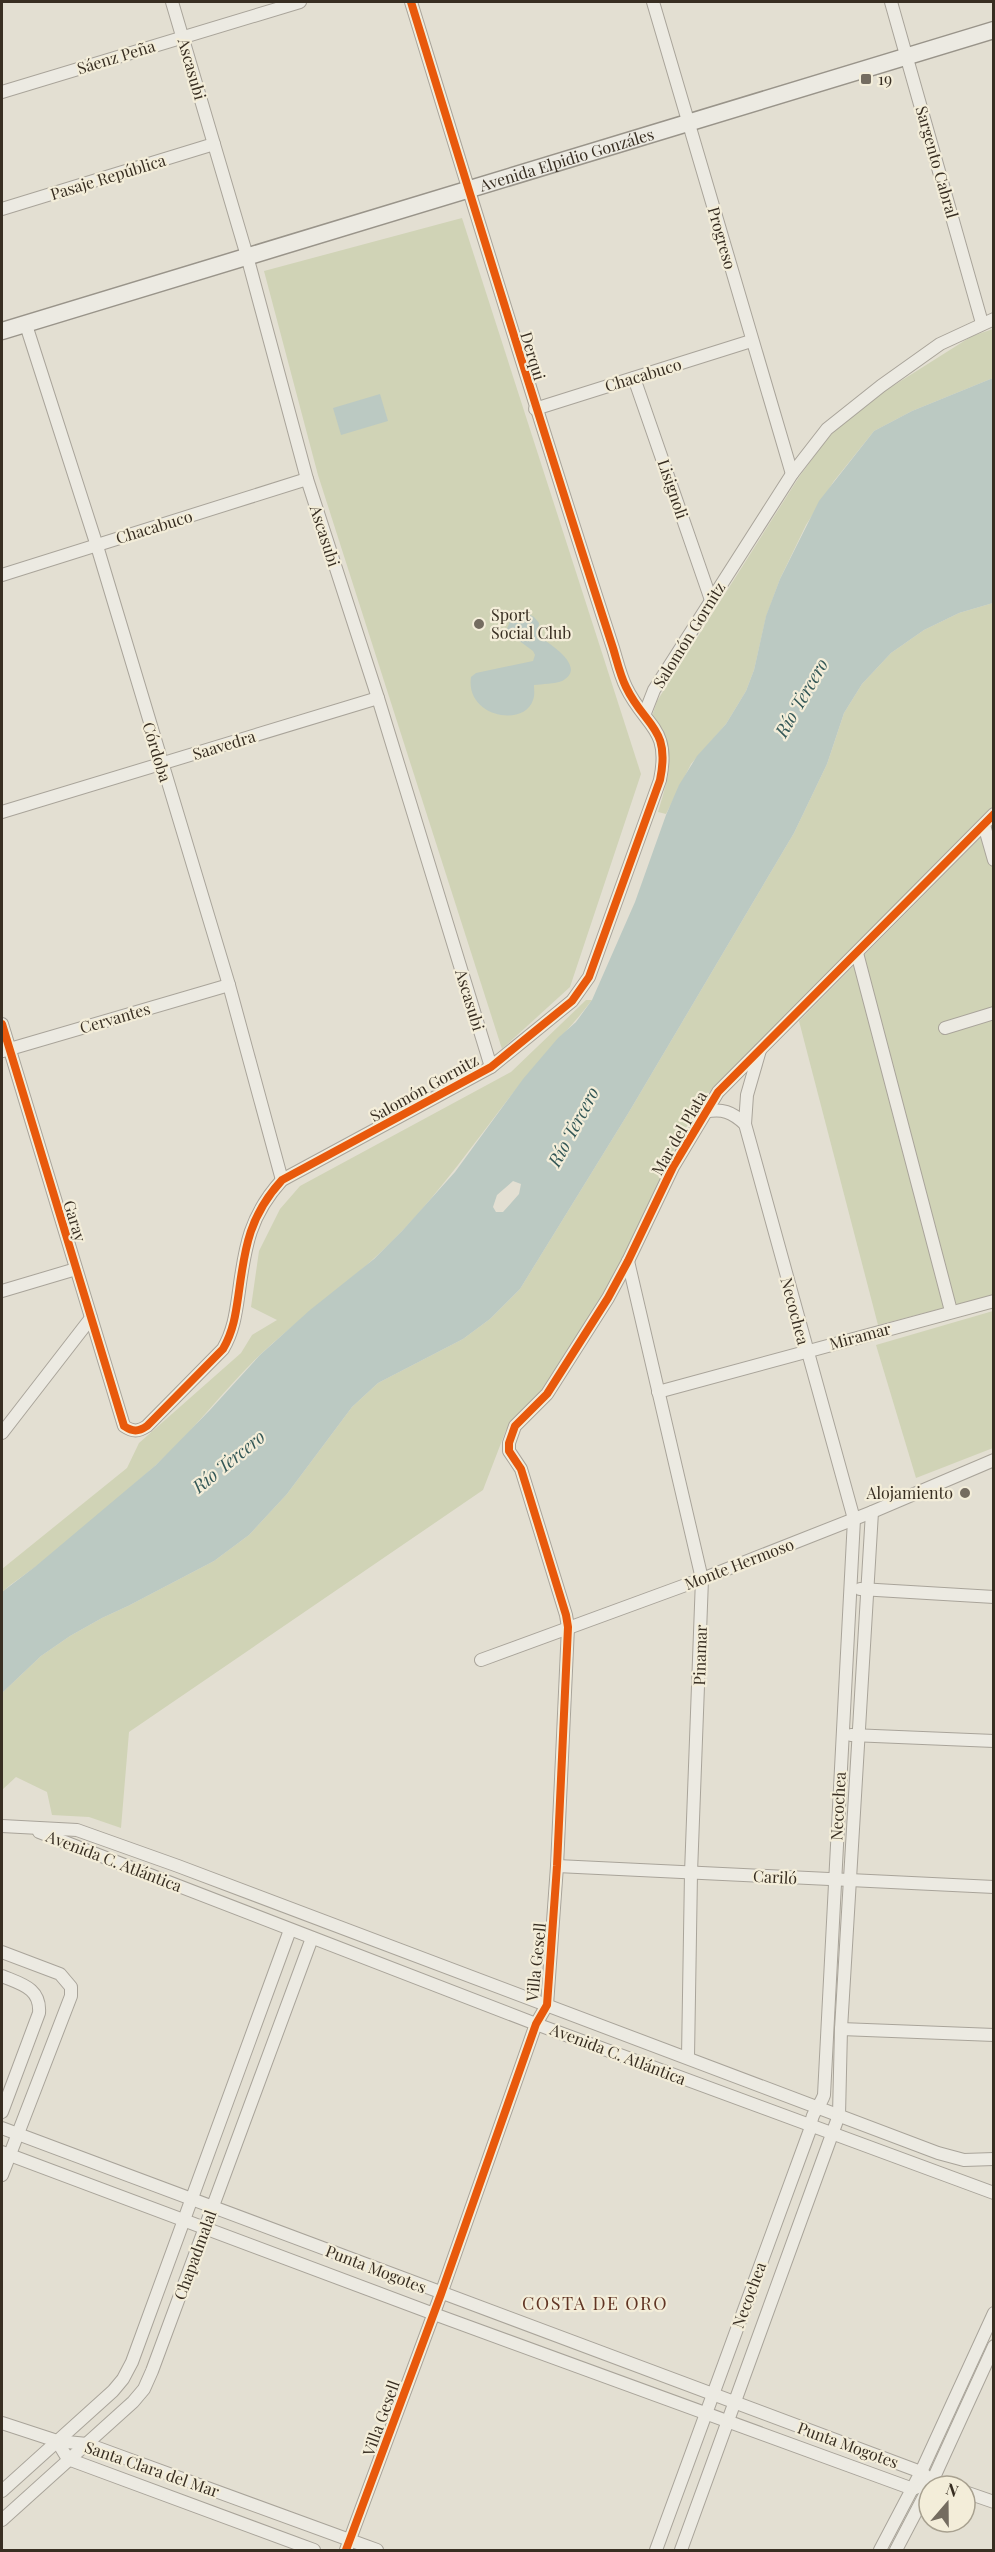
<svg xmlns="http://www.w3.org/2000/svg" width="995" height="2552" font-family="'Playfair Display',serif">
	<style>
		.green { fill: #d0d3b6 }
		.water { fill: #bbc9c2; fill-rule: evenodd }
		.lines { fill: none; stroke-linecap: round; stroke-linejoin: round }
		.street-casing { stroke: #a9a49a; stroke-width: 14 }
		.secondary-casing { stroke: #99948a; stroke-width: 19 }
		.street { stroke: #eceae2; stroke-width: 12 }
		.secondary { stroke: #eceae2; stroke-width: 16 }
		.cycleway-casing { stroke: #f3edd9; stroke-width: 11 }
		.cycleway { stroke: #e8590c; stroke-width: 8 }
		.poi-dot { fill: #746c60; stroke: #f3edd9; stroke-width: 2 }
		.labels { text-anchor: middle; stroke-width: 4.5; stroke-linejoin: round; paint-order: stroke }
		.street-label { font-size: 16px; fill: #382e22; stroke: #f3edd9 }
		.poi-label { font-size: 16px; fill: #382e22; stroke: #f3edd9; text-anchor: start }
		.water-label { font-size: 18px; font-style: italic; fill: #335756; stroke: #f3edd9 }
		.neighbourhood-label { font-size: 18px; letter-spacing: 1.5px; fill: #613525; stroke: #f3edd9 }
	</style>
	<rect width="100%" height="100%" fill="#e3dfd2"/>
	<g class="green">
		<polygon points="462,218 641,774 570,987 502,1049 318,475 264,271"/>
		<path d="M993,329V378L912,411L874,431L834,481L806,525L780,579L766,617L754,670L746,691L726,724L691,764L666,814L658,812C672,764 675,761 652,716L657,701L799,477L827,439L842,423L877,396L972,336Z"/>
		<polygon points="993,603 993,806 711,1090 681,1135 617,1271 543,1393 506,1430 483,1490 129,1732 121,1828 89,1817 52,1815 47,1792 16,1777 2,1790 2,1693 41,1656 70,1636 102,1618 128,1606 214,1561 249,1535 287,1494 352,1407 378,1383 463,1339 490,1319 520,1289 629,1112 794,833 827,764 844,713 862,684 891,653 924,630 959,613"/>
		<polygon points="993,825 993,1295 878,1325 799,1021"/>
		<path d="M586,1000H592C571,1028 546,1052 524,1079C483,1130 447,1184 402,1231C360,1276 307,1311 262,1353C224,1389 194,1431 156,1465C117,1499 78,1533 38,1565C26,1574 13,1582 2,1592V1569L127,1468L139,1443L241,1353L252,1335L277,1320L251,1307L259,1251L280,1209L300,1186L511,1072Z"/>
		<polygon points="993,1311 993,1448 916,1478 876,1345"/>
	</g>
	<g class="water">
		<path d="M993,378V603L959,613L924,630L891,653L862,684L844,713L827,764L794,833L629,1112L520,1289L490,1319L463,1339L378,1383L352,1407L287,1494L249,1535L214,1561L128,1606L102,1618L70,1636L41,1656L2,1693V1592L36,1566L156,1465L210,1410L260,1355L310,1310L374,1259L402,1231L455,1172L523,1079L558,1038L576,1022L592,1000L635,902L666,815L679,785L697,756L726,724L746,691L754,670L766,616L780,579L819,501L874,431L912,411ZM513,1181L521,1184L519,1194L503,1212H496L493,1207L497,1195Z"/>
		<polygon points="380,394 388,421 341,435 333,408"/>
		<path d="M525,612L534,617L539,623L538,636C547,642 589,667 562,681C555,684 542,684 534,685C534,689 535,696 533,700C524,728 465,717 471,677L476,673L533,661L535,655L533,651L506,631L511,619Z"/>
	</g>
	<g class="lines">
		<defs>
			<g id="street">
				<polyline points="172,2 247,256 307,479 378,698 491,1067"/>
				<polyline points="653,2 792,474"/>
				<polyline points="891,2 982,323"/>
				<polyline points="2,92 300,2"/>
				<polyline points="2,209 214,144"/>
				<polyline points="26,325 97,546 229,985 282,1180"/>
				<polyline points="634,378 711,600"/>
				<polyline points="535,409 751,341"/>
				<polyline points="2,575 307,479"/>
				<polyline points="645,713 654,690 792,474 827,429 881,386 940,344 994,319"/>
				<polyline points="2,812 378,698"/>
				<polyline points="984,825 994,860"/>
				<polyline points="857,953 951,1311"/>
				<path d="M2,1024L124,1426C133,1432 138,1432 147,1426L223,1349C234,1330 236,1312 239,1291C245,1246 250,1215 282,1180L491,1067L572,1001L589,977L660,780C671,727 645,727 626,687C620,675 617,661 613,648C543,433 477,217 411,2"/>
				<polyline points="945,1028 994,1013"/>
				<polyline points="3,1051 229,985"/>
				<path d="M705,1112C722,1108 732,1112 745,1124"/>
				<polyline points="628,1261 702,1579 691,1873 688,2057"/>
				<polyline points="2,1291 76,1269"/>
				<polyline points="658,1392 994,1301"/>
				<polyline points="2,1433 91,1318"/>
				<polyline points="860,1589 994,1597"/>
				<polyline points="481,1660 702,1579 872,1512 994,1460"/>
				<polyline points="851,1735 994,1741"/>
				<polyline points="2,1826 77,1830 178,1866 938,2153 964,2160 994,2159"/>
				<polyline points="39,1832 536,2024 994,2193"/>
				<polyline points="557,1866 994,1887"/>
				<polyline points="2,1952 60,1974 71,1987 71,1996 2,2175"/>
				<path d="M2,1976C21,1984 41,1988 39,2013L2,2112"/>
				<polyline points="841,2029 994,2035"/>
				<polyline points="2,2128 921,2472 932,2481 947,2486"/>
				<polyline points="2,2152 434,2314 913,2489 932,2481"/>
				<polyline points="2,2423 57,2441 87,2444 377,2550"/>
				<polyline points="57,2441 68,2459 314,2550"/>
				<polyline points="930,2486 994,2346"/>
				<polyline points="2,2491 113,2391 123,2379 132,2362 290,1930"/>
				<polyline points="965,2492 994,2502"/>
				<polyline points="2,2520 133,2402 144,2389 152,2371 312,1938"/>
				<polyline points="346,2550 441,2294 536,2024 547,2005 557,1866 568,1627 566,1615 521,1469 509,1451 509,1443 515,1426 547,1394 608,1298 628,1261 673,1167 718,1092 994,814"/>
				<path d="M656,2550L811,2127C810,2114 820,2107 824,2095L854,1519L745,1124L747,1095L760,1050"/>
				<polyline points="681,2550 839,2115 841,2029 872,1512"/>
				<polyline points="880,2550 921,2472 994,2313"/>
				<polyline points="896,2550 929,2487"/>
			</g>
			<g id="secondary">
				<path id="s1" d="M2,331L994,30"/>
			</g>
		</defs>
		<use href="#street" class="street-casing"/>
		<use href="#secondary" class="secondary-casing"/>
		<use href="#street" class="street"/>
		<use href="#secondary" class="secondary"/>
		<defs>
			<g id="cycleway">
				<path d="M2,1024L124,1426C133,1432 138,1432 147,1426L223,1349C234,1330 236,1312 239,1291C245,1246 250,1215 282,1180L491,1067L572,1001L589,977L660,780C671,727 645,727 626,687C620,675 617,661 613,648C543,433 477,217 411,2"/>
				<polyline points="346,2550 441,2294 536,2024 547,2005 557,1866 568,1627 566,1615 521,1469 509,1451 509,1443 515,1426 547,1394 608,1298 628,1261 673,1167 718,1092 994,814"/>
			</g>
		</defs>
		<use href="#cycleway" class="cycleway-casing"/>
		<use href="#cycleway" class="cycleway"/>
	</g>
	<g class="poi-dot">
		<rect x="860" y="73" width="12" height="12" rx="3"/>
		<circle cx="479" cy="624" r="6"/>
		<circle cx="965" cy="1493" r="6"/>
	</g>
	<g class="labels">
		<g class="street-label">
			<text transform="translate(116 57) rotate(-17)" y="6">Sáenz Peña</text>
			<text transform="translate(192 69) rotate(74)" y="6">Ascasubi</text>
			<text dy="6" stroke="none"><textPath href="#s1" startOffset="590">Avenida Elpidio Gonzáles</textPath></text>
			<text transform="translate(937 162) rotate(74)" y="6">Sargento Cabral</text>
			<text transform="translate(108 177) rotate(-17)" y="6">Pasaje República</text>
			<text transform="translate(722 238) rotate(74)" y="6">Progreso</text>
			<text transform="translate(533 356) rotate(73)" y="6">Derqui</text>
			<text transform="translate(643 375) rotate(-17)" y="6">Chacabuco</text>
			<text transform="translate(673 489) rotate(71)" y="6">Lisignoli</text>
			<text transform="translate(154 527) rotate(-17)" y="6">Chacabuco</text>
			<text transform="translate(325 536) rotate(72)" y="6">Ascasubi</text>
			<text transform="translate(689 635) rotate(-58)" y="6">Salomón Gornitz</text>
			<text transform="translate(224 745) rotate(-17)" y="6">Saavedra</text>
			<text transform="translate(157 752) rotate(73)" y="6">Córdoba</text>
			<text transform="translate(470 1000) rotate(73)" y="6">Ascasubi</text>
			<text transform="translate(115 1018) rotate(-16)" y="6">Cervantes</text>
			<text transform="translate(424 1088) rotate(-29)" y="6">Salomón Gornitz</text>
			<text transform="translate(679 1133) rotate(-60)" y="6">Mar del Plata</text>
			<text transform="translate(75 1221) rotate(73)" y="6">Garay</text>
			<text transform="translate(795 1311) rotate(75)" y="6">Necochea</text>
			<text transform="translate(860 1336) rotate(-15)" y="6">Miramar</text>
			<text transform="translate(739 1564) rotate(-21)" y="6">Monte Hermoso</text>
			<text transform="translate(700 1655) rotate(-88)" y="6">Pinamar</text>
			<text transform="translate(838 1806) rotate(-87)" y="6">Necochea</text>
			<text transform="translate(114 1861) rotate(21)" y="6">Avenida C. Atlántica</text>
			<text transform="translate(775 1877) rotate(3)" y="6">Cariló</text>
			<text transform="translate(536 1962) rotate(-84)" y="6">Villa Gesell</text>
			<text transform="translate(618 2054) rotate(21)" y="6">Avenida C. Atlántica</text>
			<text transform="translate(195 2255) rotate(-70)" y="6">Chapadmalal</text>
			<text transform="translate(376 2269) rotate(21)" y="6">Punta Mogotes</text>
			<text transform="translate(749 2295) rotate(-70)" y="6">Necochea</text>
			<text transform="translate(381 2418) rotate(-70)" y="6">Villa Gesell</text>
			<text transform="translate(848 2445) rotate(20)" y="6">Punta Mogotes</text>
			<text transform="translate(152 2469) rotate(19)" y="6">Santa Clara del Mar</text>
		</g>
		<g class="poi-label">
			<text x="878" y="85">19</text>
			<text x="491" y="621">Sport<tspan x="491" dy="18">Social Club</tspan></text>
			<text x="953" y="1499" text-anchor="end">Alojamiento</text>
		</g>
		<g class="water-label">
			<text transform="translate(802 698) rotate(-60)" y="6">Río Tercero</text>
			<text transform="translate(574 1127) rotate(-62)" y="6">Río Tercero</text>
			<text transform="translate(229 1462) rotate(-39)" y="6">Río Tercero</text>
		</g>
		<g class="neighbourhood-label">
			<text x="595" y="2310">COSTA DE ORO</text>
		</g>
	</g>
	<rect width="995" height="2552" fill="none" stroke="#382e22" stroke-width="6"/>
	<g transform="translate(947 2504) rotate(20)"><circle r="28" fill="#f3edd9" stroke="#a8a190" stroke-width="1.5"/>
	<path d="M0-4.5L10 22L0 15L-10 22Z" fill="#746c60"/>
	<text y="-9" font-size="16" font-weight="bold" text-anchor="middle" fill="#382e22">N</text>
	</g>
</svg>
